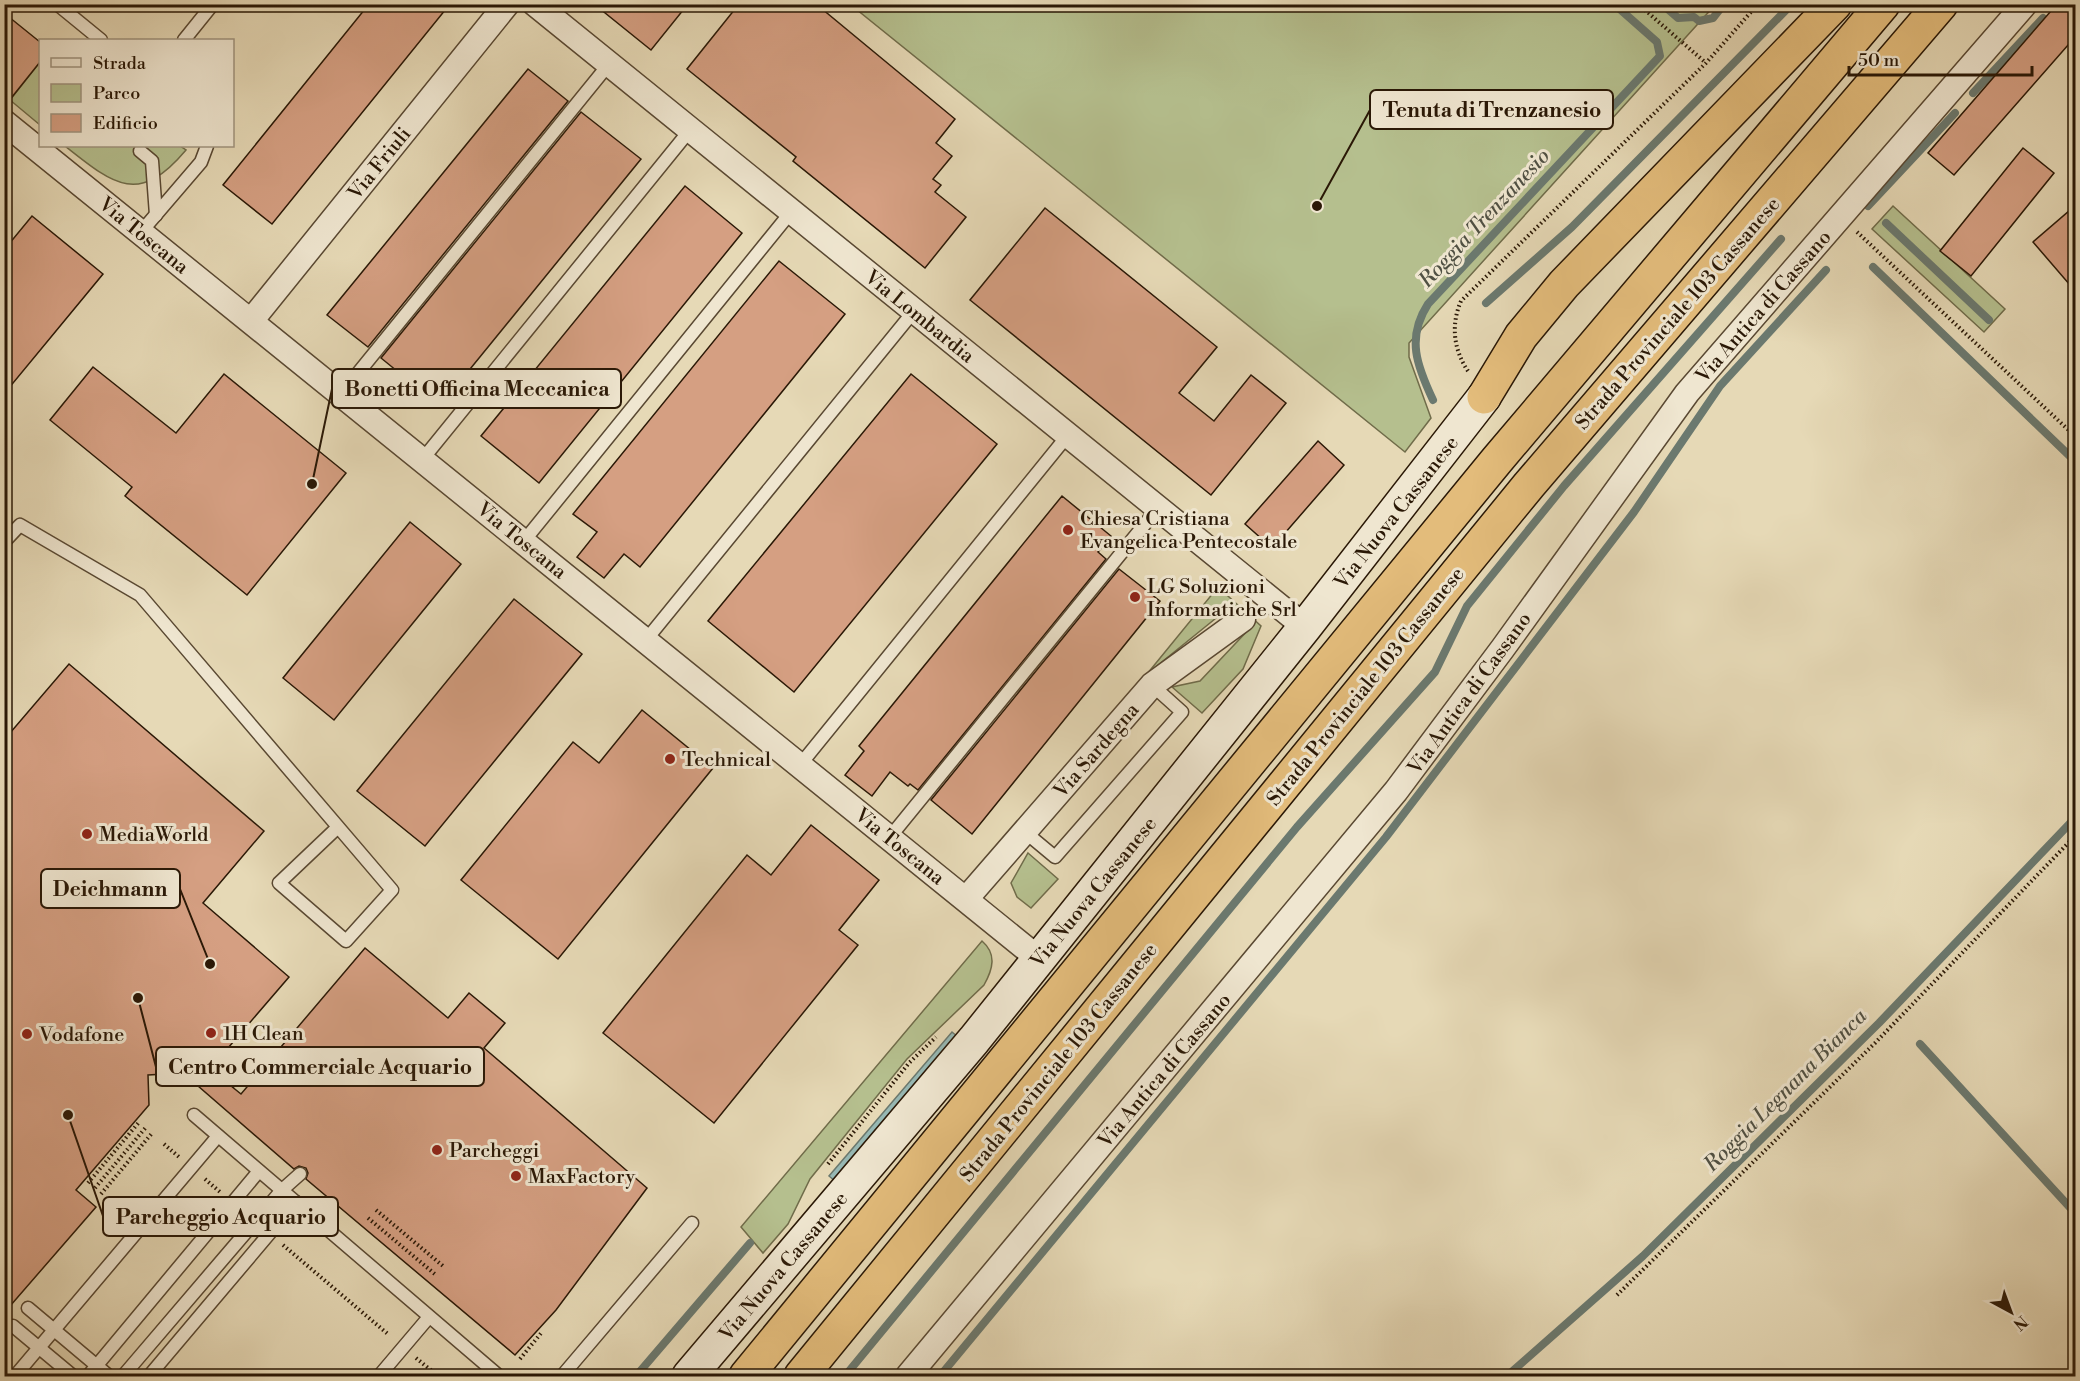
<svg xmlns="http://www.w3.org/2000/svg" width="2080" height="1381" font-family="'Libre Bodoni',serif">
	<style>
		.green { fill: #b5bf8e; stroke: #706c4a; stroke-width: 1.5 }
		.water { fill: #97b9b5; stroke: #6b796f; stroke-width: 1.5 }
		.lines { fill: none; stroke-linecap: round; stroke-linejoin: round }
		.stream { stroke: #6b796f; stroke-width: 8 }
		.building { fill: #d59f82; stroke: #2a1806; stroke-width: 1.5 }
		.lane-casing { stroke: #594832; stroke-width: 15 }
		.street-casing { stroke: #594832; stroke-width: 27 }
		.secondary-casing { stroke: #2a1806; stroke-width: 36 }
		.highway-casing { stroke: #2a1806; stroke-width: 36 }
		.path { stroke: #2a1806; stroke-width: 4; stroke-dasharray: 1.5 3; stroke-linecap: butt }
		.lane { stroke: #efe6d0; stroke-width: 12 }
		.street { stroke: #efe6d0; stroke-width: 24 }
		.secondary { stroke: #efe6d0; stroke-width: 33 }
		.highway { stroke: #e3bc7b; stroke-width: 33 }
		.poi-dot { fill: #8f2418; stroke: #efe6d0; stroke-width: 2 }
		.labels { text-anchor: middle; stroke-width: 6; stroke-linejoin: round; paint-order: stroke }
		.street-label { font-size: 20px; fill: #2a1806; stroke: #efe6d0 }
		.poi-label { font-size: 20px; fill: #2a1806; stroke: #efe6d0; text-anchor: start }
		.water-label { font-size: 21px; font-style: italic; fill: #505043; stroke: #efe6d0 }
		.leader { fill: none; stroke: #2a1806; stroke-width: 2 }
		.callout-dot { fill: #2a1806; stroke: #efe6d0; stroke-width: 2 }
		.callout { fill: #efe6d0; stroke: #2a1806; stroke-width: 2 }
		.callout-label { font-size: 21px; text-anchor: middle; font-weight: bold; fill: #2a1806 }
	</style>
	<rect width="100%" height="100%" fill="#e6d9b6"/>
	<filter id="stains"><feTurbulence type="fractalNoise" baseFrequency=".00333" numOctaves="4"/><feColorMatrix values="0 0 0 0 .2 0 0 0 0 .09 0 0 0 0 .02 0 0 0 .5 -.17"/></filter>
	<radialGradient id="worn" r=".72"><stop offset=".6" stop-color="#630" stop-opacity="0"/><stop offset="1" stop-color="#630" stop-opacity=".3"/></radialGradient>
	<g class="green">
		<polygon points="851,5 1714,4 1715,5 1409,343 1409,357 1431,418 1405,452"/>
		<polygon points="40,62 40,125 10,100"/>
		<path d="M65,146H180L186,150C139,206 114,185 65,146Z"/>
		<polygon points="1893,206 2005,309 1984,332 1872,229"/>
		<polygon points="1218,587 1261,626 1243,669 1202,713 1172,687 1200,681 1251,627 1231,606 1147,674"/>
		<polygon points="1028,853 1058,879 1031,908 1017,897 1011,883"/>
		<path d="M982,941C997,954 993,969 984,985L907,1059L810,1179L788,1224L763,1253L741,1227Z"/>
	</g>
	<polygon class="water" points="952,1032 958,1037 836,1182 829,1176"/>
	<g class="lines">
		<g class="stream">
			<polyline points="1662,4 1678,18 1694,17 1699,21 1713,18 1724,4"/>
			<polyline points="1973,93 2043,18"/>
			<polyline points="1868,206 1955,113"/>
			<polyline points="1886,223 1989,320"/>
			<polyline points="1873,267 2076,462"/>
			<polyline points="1486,303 1572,227 1792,4"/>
			<path d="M1433,400C1417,366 1406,338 1428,304L1660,56L1657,42L1614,4"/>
			<polyline points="1920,1044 2076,1214"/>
			<polyline points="636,1376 750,1243"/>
			<polyline points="845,1376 1297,827 1435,672 1467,606 1564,486 1781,239"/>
			<polyline points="940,1376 1386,837 1634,512 1720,386 1826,270"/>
			<polyline points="1507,1376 1643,1256 1879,1023 2076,817"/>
		</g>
	</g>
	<g class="building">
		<polygon points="369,4 450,4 272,224 223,185"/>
		<polygon points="594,4 688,4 651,50"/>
		<polygon points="739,4 816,4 955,119 936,143 952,156 933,179 941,185 935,192 966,217 925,268 793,161 796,157 687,69"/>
		<polygon points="2057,4 2076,4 2076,36 1954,175 1928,153"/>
		<polygon points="4,13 40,42 40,62 4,107"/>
		<polygon points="528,69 568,101 368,347 327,315"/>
		<polygon points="581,112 641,159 440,406 381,358"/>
		<polygon points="2023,148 2054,173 1971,276 1940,251"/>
		<polygon points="685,186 742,233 539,483 481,436"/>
		<polygon points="2076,205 2076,292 2033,242"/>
		<polygon points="1045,208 1217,347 1179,393 1214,421 1251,375 1286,403 1211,495 970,300"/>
		<polygon points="32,216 103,274 4,394 4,250"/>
		<polygon points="779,261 845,314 640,567 624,554 604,578 577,557 597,532 573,514"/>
		<polygon points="93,367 176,433 224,374 346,473 247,595 125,496 132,487 50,420"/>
		<polygon points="911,374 997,444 794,692 708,621"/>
		<polygon points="1318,441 1344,465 1272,548 1245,524"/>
		<polygon points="1062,496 1111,536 1098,552 1106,559 918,790 910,784 908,786 890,772 872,796 845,775 864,751 859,746"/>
		<polygon points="410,522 461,564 334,720 283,678"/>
		<polygon points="1119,569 1160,601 972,834 931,800"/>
		<polygon points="514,599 582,654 425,846 357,791"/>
		<polygon points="69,664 264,831 203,903 289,977 210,1069 241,1094 365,948 448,1018 469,993 505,1023 484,1048 647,1188 556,1310 515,1355 306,1179 308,1173 306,1168 299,1166 294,1169 183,1073 148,1075 149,1105 76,1190 96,1207 4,1313 4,740"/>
		<polygon points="642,710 713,768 558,959 461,880 573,742 599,763"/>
		<polygon points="811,825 879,880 839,930 858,945 714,1123 603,1033 747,855 771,875"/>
	</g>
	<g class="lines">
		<defs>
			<g id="lane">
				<polyline points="57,4 101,40"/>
				<polyline points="184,40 213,4"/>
				<polyline points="140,151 152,161 156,215"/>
				<polyline points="141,232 201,162 207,146"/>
				<polyline points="341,394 609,64"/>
				<polyline points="422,460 690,130"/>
				<polyline points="524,541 791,212"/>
				<polyline points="4,542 20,525 140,595 392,890 346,941 279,883 338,827"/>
				<polyline points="646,640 914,311"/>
				<polyline points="800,765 1068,435"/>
				<polyline points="1025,832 1055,857 1182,712 1152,685"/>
				<polyline points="890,837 1158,508"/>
				<polyline points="194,1115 499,1376"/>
				<polyline points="28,1308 109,1376"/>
				<polyline points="13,1326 73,1376"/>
				<polyline points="15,1376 218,1136"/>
				<polyline points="88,1376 259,1171"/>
				<polyline points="123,1376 282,1190 300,1174"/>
				<polyline points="149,1376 296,1202"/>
				<polyline points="379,1376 429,1317"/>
				<polyline points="562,1376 692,1223"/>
			</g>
			<g id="street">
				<polyline points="535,4 1305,627"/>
				<polyline points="4,122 1039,959"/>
				<polyline points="251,321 507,4"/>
				<polyline points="966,899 1152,685 1243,619"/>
				<polyline points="908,1376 1396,791 1503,648 1687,393 2025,4"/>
			</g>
			<polyline id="secondary" points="689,1376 974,1040 1305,627 1484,397"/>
			<g id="highway">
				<polyline points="1484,397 1521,336 1564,284 1835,4"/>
				<polyline points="746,1376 1497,460 1883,4"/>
				<polyline points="801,1376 1529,485 1941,4"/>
			</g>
		</defs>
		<use href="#lane" class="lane-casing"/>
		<use href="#street" class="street-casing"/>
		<use href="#secondary" class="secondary-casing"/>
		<use href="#highway" class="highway-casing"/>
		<g class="path">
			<polyline points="1638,4 1706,63"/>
			<polyline points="1857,232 2076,437"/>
			<path d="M1468,371C1453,349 1451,324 1461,301L1706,63L1758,4"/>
			<polyline points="232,1087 251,1065"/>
			<polyline points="164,1144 179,1157"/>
			<polyline points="828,1164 909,1063 936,1037"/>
			<polyline points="205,1179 220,1192"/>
			<polyline points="88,1183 140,1121"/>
			<polyline points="95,1188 147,1126"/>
			<polyline points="101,1194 153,1132"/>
			<polyline points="376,1210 443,1266"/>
			<polyline points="368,1218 436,1275"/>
			<polyline points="283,1245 389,1335"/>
			<polyline points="1617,1295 1875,1043 2076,835"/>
			<polyline points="416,1358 438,1376"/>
			<polyline points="520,1359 542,1332"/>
		</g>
		<use href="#lane" class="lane"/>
		<use href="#street" class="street"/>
		<use href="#secondary" class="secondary"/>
		<use href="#highway" class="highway"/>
	</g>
	<g class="poi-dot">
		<circle cx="1068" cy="530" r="6"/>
		<circle cx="1135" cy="597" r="6"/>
		<circle cx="670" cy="759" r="6"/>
		<circle cx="87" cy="834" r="6"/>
		<circle cx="211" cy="1033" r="6"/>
		<circle cx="27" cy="1034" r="6"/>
		<circle cx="437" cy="1150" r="6"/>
		<circle cx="516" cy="1176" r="6"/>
	</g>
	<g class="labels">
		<g class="street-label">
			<text transform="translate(379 163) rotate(-51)" y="7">Via Friuli</text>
			<text transform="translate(144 235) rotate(39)" y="7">Via Toscana</text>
			<text transform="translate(1763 306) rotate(-49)" y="7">Via Antica di Cassano</text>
			<text transform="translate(1677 313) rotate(-49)" y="7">Strada Provinciale 103 Cassanese</text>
			<text transform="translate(920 316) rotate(39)" y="7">Via Lombardia</text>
			<text transform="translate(1396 512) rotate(-52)" y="7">Via Nuova Cassanese</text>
			<text transform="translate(522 540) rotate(39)" y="7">Via Toscana</text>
			<text transform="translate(1365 686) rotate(-51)" y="7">Strada Provinciale 103 Cassanese</text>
			<text transform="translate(1469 693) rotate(-54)" y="7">Via Antica di Cassano</text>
			<text transform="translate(1096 750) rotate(-49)" y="7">Via Sardegna</text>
			<text transform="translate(900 846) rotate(39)" y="7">Via Toscana</text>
			<text transform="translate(1093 892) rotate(-51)" y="7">Via Nuova Cassanese</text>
			<text transform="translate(1058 1062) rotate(-51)" y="7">Strada Provinciale 103 Cassanese</text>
			<text transform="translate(1164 1070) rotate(-50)" y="7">Via Antica di Cassano</text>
			<text transform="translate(783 1266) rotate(-50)" y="7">Via Nuova Cassanese</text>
		</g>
		<g class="poi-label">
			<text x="1080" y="525">Chiesa Cristiana<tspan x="1080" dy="23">Evangelica Pentecostale</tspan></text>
			<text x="1147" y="593">LG Soluzioni<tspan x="1147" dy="23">Informatiche Srl</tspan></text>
			<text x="682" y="766">Technical</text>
			<text x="99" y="841">MediaWorld</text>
			<text x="223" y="1040">1H Clean</text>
			<text x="39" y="1041">Vodafone</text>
			<text x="449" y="1157">Parcheggi</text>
			<text x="528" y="1183">MaxFactory</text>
		</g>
		<g class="water-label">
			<text transform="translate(1484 218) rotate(-47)" y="7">Roggia Trenzanesio</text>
			<text transform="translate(1785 1090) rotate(-45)" y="7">Roggia Legnana Bianca</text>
		</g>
	</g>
	<path class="leader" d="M1317 206L1370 110M312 484L332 389M210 964L180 889M138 998L156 1067M68 1115L103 1216"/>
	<g class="callout-dot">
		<circle cx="1317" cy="206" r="6"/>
		<circle cx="312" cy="484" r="6"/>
		<circle cx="210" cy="964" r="6"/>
		<circle cx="138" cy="998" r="6"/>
		<circle cx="68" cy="1115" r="6"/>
	</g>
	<g class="callout">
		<rect x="1370" y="90" width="243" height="39" rx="6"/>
		<rect x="332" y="369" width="289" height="39" rx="6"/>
		<rect x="41" y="869" width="139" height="39" rx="6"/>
		<rect x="156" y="1047" width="328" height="39" rx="6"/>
		<rect x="103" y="1197" width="235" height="39" rx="6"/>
	</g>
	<g class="callout-label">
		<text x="1492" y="117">Tenuta di Trenzanesio</text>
		<text x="477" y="396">Bonetti Officina Meccanica</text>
		<text x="110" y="896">Deichmann</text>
		<text x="320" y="1074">Centro Commerciale Acquario</text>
		<text x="221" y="1224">Parcheggio Acquario</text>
	</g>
	<rect width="2080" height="1381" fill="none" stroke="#e6d9b6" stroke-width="24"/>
	<rect x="6" y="6" width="2068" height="1369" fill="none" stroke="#2a1806" stroke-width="3"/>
	<rect x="12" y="12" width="2056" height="1357" fill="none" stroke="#2a1806" stroke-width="1.5"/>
	<rect x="39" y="39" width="195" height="108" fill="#efe6d0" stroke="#a0947f" stroke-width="1.5"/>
	<rect x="51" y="58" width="30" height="9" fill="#efe6d0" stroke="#a0947f" stroke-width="1.5"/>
	<text x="93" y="69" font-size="18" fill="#2a1806">Strada</text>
	<rect x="51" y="84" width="30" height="18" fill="#b5bf8e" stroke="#a0947f" stroke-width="1.5"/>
	<text x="93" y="99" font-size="18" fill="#2a1806">Parco</text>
	<rect x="51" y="114" width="30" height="18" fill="#d59f82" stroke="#a0947f" stroke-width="1.5"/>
	<text x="93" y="129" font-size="18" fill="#2a1806">Edificio</text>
	<g transform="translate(2011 1312) rotate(139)" stroke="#efe6d0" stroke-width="4.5" paint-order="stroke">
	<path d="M0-4.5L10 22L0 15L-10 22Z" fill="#2a1806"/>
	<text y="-9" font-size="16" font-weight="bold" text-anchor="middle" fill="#2a1806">N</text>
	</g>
	<path d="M1849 66v9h183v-9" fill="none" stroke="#2a1806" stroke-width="3"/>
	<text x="1858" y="66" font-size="18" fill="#2a1806" stroke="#efe6d0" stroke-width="4.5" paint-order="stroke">50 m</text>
	<rect width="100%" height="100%" filter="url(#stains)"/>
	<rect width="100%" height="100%" fill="url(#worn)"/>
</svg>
